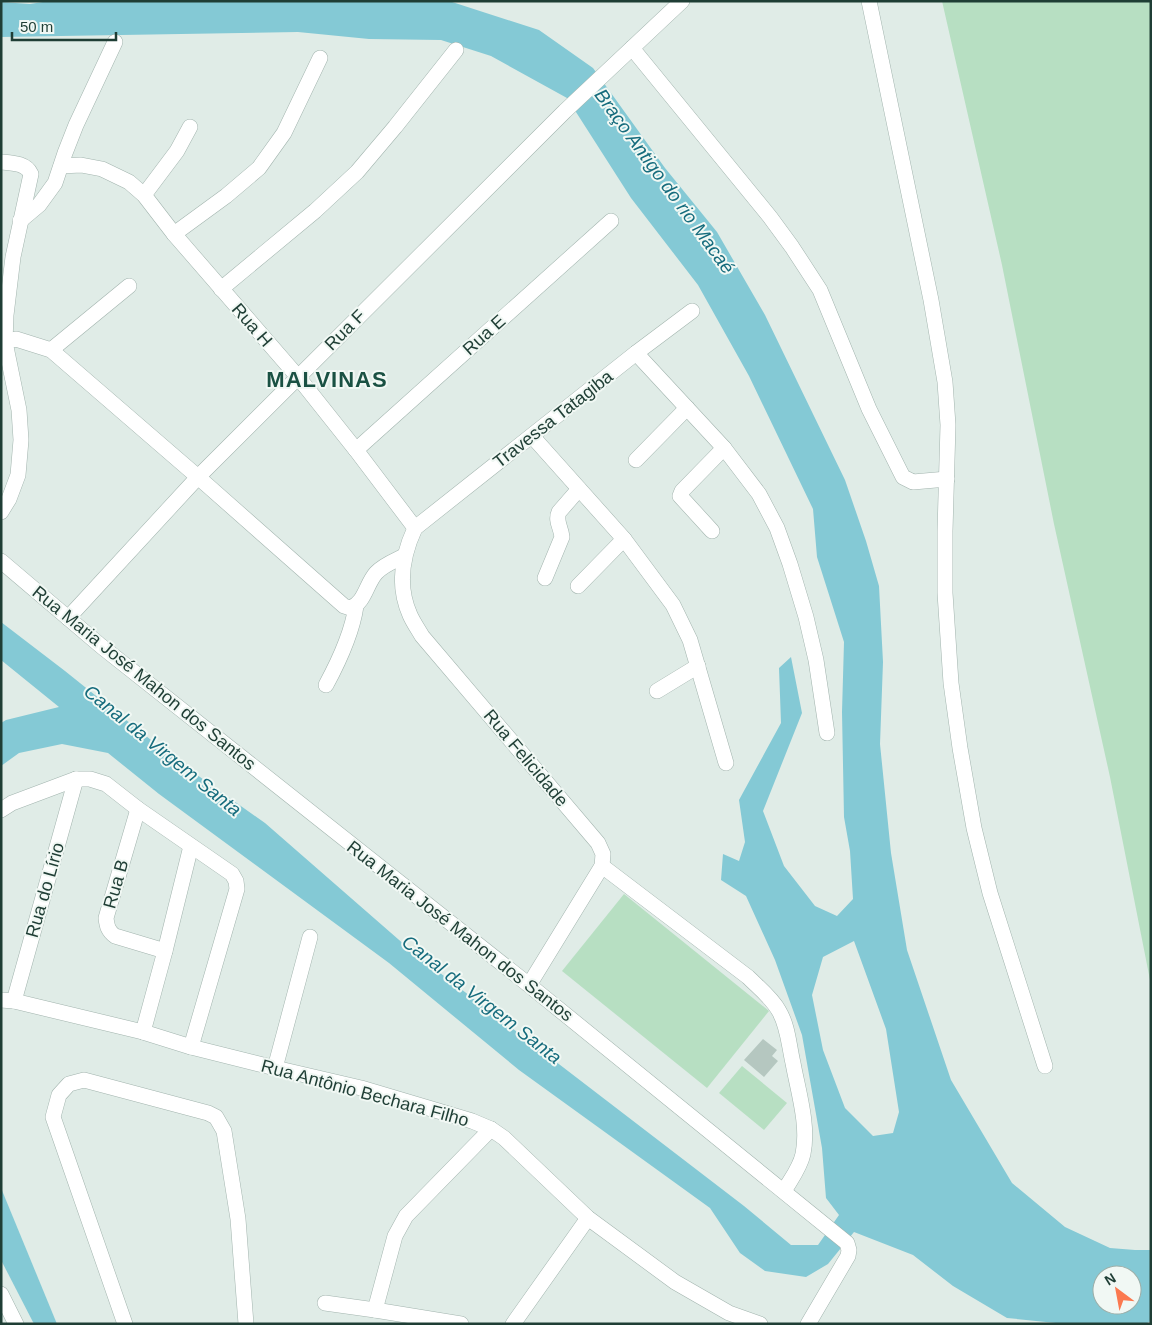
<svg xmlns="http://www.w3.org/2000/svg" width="1152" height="1325" font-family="Arial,sans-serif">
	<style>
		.green { fill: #b7dfc2 }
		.water { fill: #84c9d5; fill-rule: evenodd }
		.building { fill: #b5c7c0 }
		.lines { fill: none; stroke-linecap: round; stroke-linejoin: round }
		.minor-casing { stroke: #a2b4ae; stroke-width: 16 }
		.minor { stroke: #fff; stroke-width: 15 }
		.labels { text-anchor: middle; stroke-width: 4; stroke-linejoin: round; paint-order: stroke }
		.street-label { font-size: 18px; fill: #1f3e35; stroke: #f1f8f4 }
		.water-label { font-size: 19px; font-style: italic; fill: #166c7d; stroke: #f1f8f4 }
		.district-label { font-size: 22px; font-weight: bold; letter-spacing: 1px; fill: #1a5143; stroke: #f1f8f4 }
	</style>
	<rect width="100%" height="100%" fill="#e0ece7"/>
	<g class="green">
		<polygon points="942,1 1151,1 1151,985 1110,777 1054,524 1002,265"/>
		<polygon points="624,894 769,1011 707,1088 562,971"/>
		<polygon points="742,1066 787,1103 764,1130 719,1093"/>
	</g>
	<g class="water">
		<path d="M49,1H449L539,30L593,68L665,168L717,232L765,315L845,480L866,541L879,586L883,662L880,744L891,853L907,950L951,1080L1012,1183L1065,1227L1110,1248L1135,1250H1151V1321L1145,1324H1066L1007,1318L953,1286L913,1255L854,1232L828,1264L806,1277L765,1271L740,1253L710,1208L519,1070L389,963L159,794L108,753L62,744L19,753L1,766V723L6,720L59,707L1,660V622L65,671L176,760L265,823L414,953L744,1206L791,1245H818L839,1215L826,1198L822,1148L802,1035L775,960L746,896L721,880L723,854L739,861L745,842L739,800L781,723L779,668L791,657L802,713L763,811L784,866L815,906L837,916L853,899L850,851L844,817L842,712L844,642L817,557L813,509L749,376L698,285L631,198L567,98L491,56L441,40L369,39L298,32L1,37V2L30,4ZM854,941L886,1029L899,1112L893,1133L873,1136L845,1108L823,1050L812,995L823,957ZM1102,1275H1132V1305H1102Z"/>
		<polygon points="1,1188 57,1324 34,1324 1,1260"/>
	</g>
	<polygon class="building" points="763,1039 777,1050 772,1056 778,1061 764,1077 744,1060"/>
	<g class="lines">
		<defs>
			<g id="minor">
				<polyline points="869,1 931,300 945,382 948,425 945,531 945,593 951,683 960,748 974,828 990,893 1045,1066"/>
				<polyline points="632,48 770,217 792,247 820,290 869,409 903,477 913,482 947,479"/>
				<path d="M1,162C12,163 26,163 31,174L13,257L6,315L5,342L19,410L21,440L18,475L9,499L1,512"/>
				<polyline points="61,166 81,165 102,169 129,182 144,195 174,234 298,377 356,450 415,528"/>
				<polyline points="144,195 177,151 190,127"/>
				<polyline points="20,221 39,205 55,183 65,153 76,125 115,42"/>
				<polyline points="174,234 226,196 259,168 284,133 320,58"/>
				<polyline points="221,289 315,211 357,172 395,127 456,50"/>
				<path d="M1,342H5L16,339L51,350L198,477L344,606L350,608C365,603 366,584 376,573C383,565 394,561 404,556"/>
				<polyline points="51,350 129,286"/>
				<polyline points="636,353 724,448 759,494 777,528 790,564 806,617 816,660 827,733"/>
				<polyline points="532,436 624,539 673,605 690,640 726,763"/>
				<polyline points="356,450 611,221"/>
				<polyline points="636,460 687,408"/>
				<polyline points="712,531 680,496 682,491 724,448"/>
				<polyline points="1,561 101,646 529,985 847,1243 849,1250 848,1256 808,1324"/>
				<path d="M545,578L562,537C561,527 555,521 559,512L579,489"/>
				<polyline points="578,586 624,539"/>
				<polyline points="68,618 198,477 565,111 682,1"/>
				<path d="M326,685C339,661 352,634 356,606"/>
				<polyline points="657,691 698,666"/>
				<path d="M138,809L106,918C107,926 108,931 115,936L165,951"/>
				<polyline points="1,810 12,803 76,779 90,779 106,784 138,809 232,874 236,881 237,889 191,1047"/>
				<path d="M602,866L748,977C759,988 772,998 779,1011C788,1026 789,1046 793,1063C798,1091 809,1125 803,1154C800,1168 791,1179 784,1191"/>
				<path d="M529,985L602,866L603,854L598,843L422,636C418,629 413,622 410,615C397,586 402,556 415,528L636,353L692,311"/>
				<polyline points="1,1000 14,1001 143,1032 191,1047 275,1068 361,1088 472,1121 491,1129 504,1138 588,1218 675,1282 729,1313 760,1324"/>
				<polyline points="14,1001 76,779"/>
				<polyline points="143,1032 165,951 191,846"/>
				<polyline points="275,1068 310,937"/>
				<polyline points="1,1294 16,1324"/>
				<polyline points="325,1303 375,1310 461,1324"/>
				<polyline points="375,1310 395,1236 406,1216 491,1129"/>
				<polyline points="125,1324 53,1117 59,1095 69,1084 84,1080 208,1113 216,1117 224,1131 238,1219 246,1324"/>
				<polyline points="513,1324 588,1218"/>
			</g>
		</defs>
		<use href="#minor" class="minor-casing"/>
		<use href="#minor" class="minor"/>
	</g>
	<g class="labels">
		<g class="street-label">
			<text transform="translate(252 325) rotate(49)" y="6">Rua H</text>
			<text transform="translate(345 330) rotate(-45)" y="6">Rua F</text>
			<text transform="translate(484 335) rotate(-42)" y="6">Rua E</text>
			<text transform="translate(553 419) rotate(-38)" y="6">Travessa Tatagiba</text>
			<text transform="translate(144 678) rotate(39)" y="6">Rua Maria José Mahon dos Santos</text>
			<text transform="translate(526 758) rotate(50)" y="6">Rua Felicidade</text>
			<text transform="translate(116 884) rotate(-74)" y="6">Rua B</text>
			<text transform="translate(45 890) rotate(-74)" y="6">Rua do Lírio</text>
			<text transform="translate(460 931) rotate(38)" y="6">Rua Maria José Mahon dos Santos</text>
			<text transform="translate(365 1093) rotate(15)" y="6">Rua Antônio Bechara Filho</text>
		</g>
		<g class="water-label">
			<text transform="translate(665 181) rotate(54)" y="7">Braço Antigo do rio Macaé</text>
			<text transform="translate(163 750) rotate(39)" y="7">Canal da Virgem Santa</text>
			<text transform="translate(482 999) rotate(38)" y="7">Canal da Virgem Santa</text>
		</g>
		<g class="district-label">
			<text x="327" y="387">MALVINAS</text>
		</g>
	</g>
	<rect width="1152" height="1325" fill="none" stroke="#1f3e35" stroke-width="5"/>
	<g transform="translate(1117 1290) rotate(328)"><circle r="24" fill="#f1f8f4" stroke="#9daea8"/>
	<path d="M0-4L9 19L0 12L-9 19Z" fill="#fb794f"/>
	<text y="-8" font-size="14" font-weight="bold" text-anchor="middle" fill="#1f3e35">N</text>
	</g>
	<path d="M12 32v8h104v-8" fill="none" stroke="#1f3e35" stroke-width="2.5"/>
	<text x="20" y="32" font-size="15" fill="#1f3e35" stroke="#f1f8f4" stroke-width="4" paint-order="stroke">50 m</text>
</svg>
